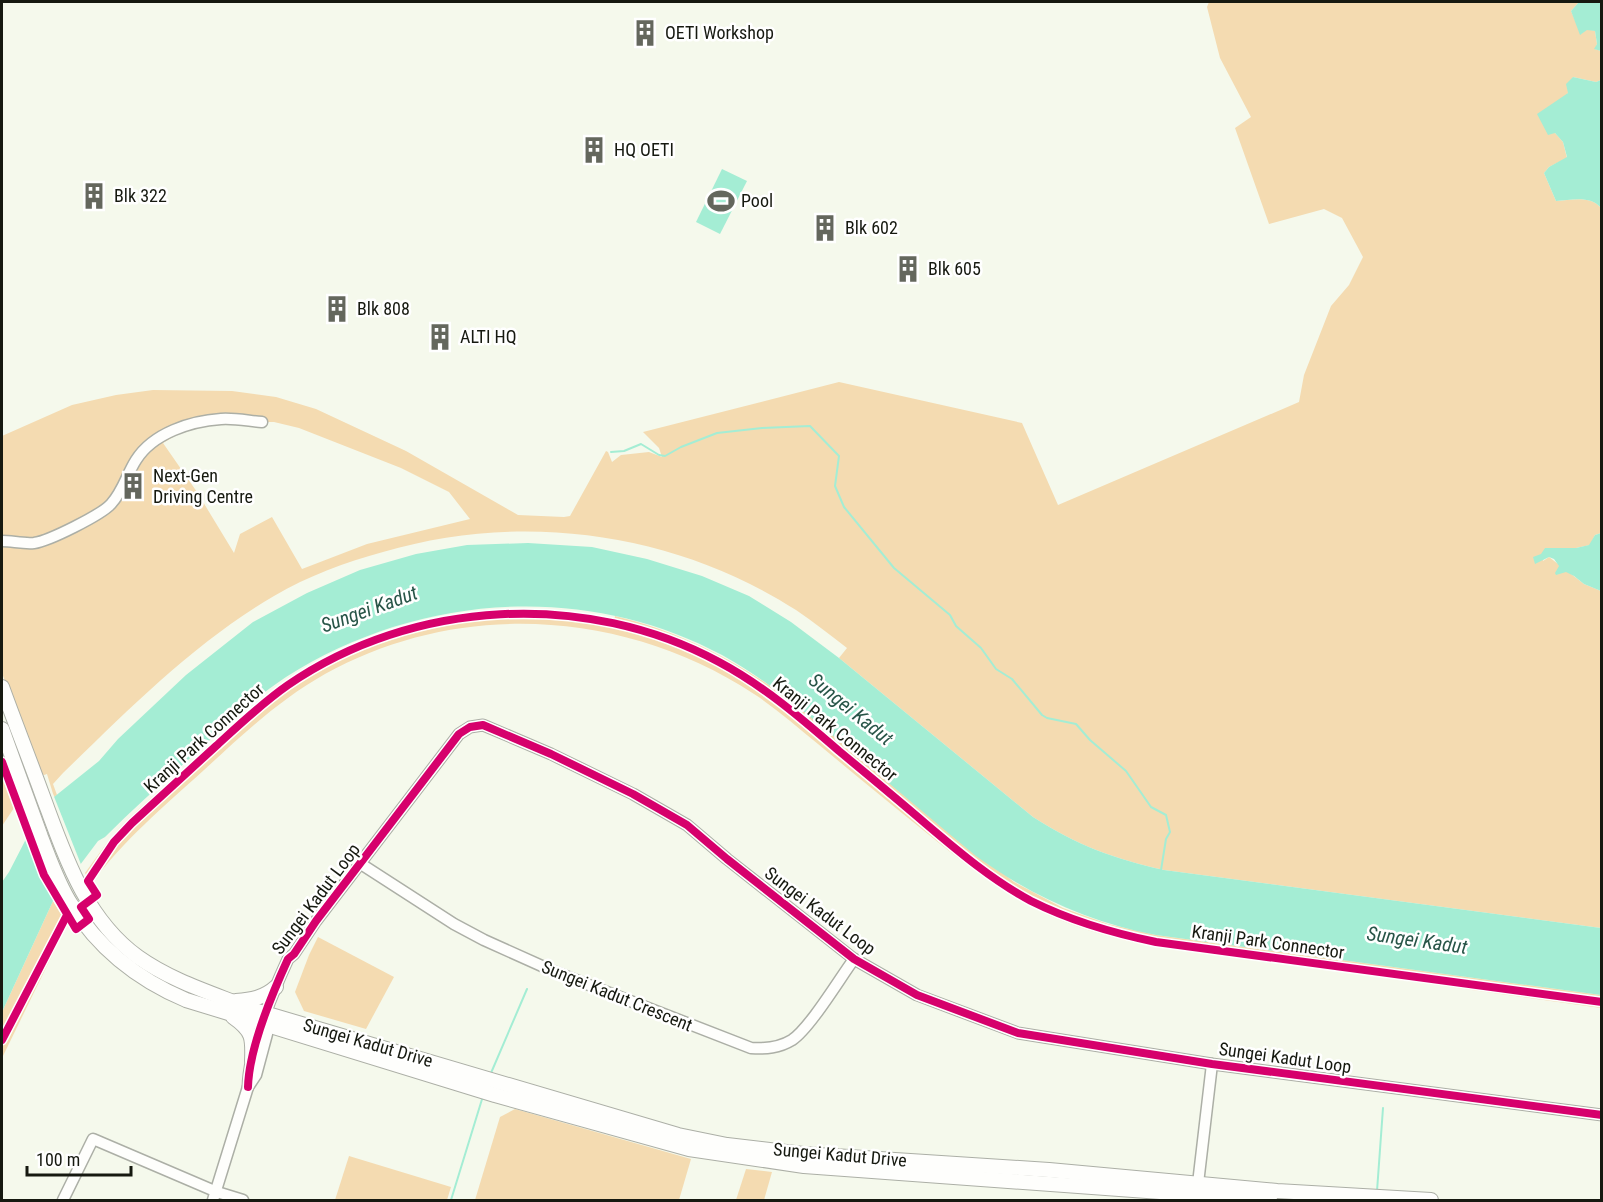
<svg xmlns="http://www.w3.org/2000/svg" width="1603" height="1202" font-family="'Roboto Condensed',sans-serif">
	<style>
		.green { fill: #f4dbb1; fill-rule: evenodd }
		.water { fill: #a4edd4 }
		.pier { fill: #f5f9ec }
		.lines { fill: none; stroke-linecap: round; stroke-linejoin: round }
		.stream { stroke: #a4edd4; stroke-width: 2 }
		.minor-casing { stroke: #acafa6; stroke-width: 13 }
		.major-casing { stroke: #acafa6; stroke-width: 16 }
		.minor { stroke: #fefefc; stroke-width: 10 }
		.major { stroke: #fefefc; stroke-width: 14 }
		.cycleway-casing { stroke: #fff; stroke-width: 11 }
		.cycleway { stroke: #d6006c; stroke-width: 8 }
		.labels { text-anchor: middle; stroke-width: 5; stroke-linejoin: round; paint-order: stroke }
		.poi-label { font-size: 18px; fill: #161910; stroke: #fff; text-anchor: start }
		.street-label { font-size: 18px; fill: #161910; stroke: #fff }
		.water-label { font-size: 20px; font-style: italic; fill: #285548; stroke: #fff }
	</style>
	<rect width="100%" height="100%" fill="#f5f9ec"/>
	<g class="green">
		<path d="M1209,2H1579L1571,11L1581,34L1587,29L1595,31L1597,44L1595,49L1601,51V80L1596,82L1573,77L1555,133L1563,142L1567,158L1549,167L1544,173L1556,201C1571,200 1591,195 1601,208V533L1595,535L1590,545L1576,548H1545L1543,561L1549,557L1584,584L1601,591V928L1164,870C1115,859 1076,845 1033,817L839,658L847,648C830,635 814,622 796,610C674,532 522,511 383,552C346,562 308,576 274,596C195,642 129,709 63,773L53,784L57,795L54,797L47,774L44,775L39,772L2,673V436L72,405L116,395L153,390L232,391L276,397L316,409L406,451L518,515L564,517L570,516L606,451L608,452L612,462L621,455L649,452L662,457L659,448L643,432L839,382L1022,423L1058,505L1299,402L1304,375L1331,306L1349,285L1363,257L1342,218L1324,209L1269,224L1235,128L1251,117L1220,58L1207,7ZM232,422H274L299,428L401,468L449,492L470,519L367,544L302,569L272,517L240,534L234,553L197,492L163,443L192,426Z"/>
		<path d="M527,610L582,614L614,621L615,616C685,633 739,662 797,705L1014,882L1063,908L1108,924L1156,935L1601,995V1008L1140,944C1106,936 1072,927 1040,911C997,890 960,860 923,830C888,802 853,773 818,744C797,727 777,709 754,694C626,610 460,599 325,674C279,700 242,735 204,770C163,807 124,840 91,884L85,873C93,862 101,851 109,840C133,811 165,787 193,762C215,742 237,720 260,701C338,641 429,612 527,610Z"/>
		<polygon points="2,767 16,805 2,826"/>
		<polygon points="53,901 62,916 63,933 2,1058 2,1012"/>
		<polygon points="318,937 394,977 366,1029 304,1011 295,992 309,955"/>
		<polygon points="515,1109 691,1159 679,1200 475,1200 500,1117"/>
		<polygon points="349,1156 451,1187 447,1200 335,1200"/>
		<polygon points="746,1169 772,1172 764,1200 736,1200"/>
	</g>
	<g class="water">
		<polygon points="1579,2 1601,2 1601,51 1594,49 1597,44 1595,31 1587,30 1580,35 1571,11"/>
		<path d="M1573,77L1596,82L1601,80V208C1591,195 1571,200 1556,201L1544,173L1549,167L1567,157L1563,142L1555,133L1548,135L1537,114L1568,93L1566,84Z"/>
		<polygon points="722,169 747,181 720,234 696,222"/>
		<polygon points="1601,533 1601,591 1584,584 1574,576 1566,572 1556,575 1555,573 1559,566 1554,559 1549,557 1535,564 1533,557 1541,554 1545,548 1576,548 1589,545 1595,535"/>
		<path d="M528,543L592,547L647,559L702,576L749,596L791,622L839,658L1033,817C1076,845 1115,859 1164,870L1601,928V995L1156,935C1089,922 1031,896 976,856C934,821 892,786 850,750C809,716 769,681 722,655C585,581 416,594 286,677C254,698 227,725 199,750C167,779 135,807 105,837L98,841L53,901L2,1012V882L9,872L26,839L54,797L99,761L118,739L186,675L253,622L307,593L360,570L416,554L467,545Z"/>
	</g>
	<polygon class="pier" points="53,794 82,867 55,903 41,876 25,834"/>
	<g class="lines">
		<g class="stream">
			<polyline points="611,452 624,451 641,444 659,455 665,456 681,447 717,433 762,428 810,426 839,456 835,486 844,507 894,568 950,615 956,626 981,648 996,669 1012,679 1042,715 1047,718 1076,724 1090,740 1126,771 1151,807 1166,815 1170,832 1166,839 1161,870"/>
			<polyline points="491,1073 527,989"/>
			<polyline points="1377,1191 1383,1108"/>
			<polyline points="451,1200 483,1096"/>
		</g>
		<defs>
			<g id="minor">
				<path d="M2,541C12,541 23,544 34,543C49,541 101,515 111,504C123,491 127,474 136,460C153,433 191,421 221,419C234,418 249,421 262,422"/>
				<path d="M361,864L454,924L484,940L553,971L751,1048C766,1049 779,1048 792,1040C810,1028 840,978 854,959"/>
				<path d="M248,1087C249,1048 271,996 288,959L294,954L316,921L459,734L470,727L483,725L551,754L633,794L687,825L727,859L854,959L917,995L1018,1033L1212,1064L1602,1115"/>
				<polyline points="1197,1192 1212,1064"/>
				<polyline points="63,1200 93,1139 217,1192 243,1200"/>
				<polyline points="213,1200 248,1087 256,1075 267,1034"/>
			</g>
			<g id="major">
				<path d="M2,687C15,723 29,758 42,794C64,853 84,918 138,957C173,982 215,994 254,1010L678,1135L727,1145L803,1154L1049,1170L1277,1191L1431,1200"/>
				<path d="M2,729C15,765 28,801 41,837C50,860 58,884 71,904C98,948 139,980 186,1000L495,1095L689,1149L804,1166L1270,1200"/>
				<path d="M236,1001C251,1000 264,998 276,987"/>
				<path d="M233,1017C253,1031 253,1038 252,1061"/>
			</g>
		</defs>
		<use href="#minor" class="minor-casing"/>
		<use href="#major" class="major-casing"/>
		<use href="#minor" class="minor"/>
		<use href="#major" class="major"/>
		<defs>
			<g id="cycleway">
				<path d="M2,762L44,875L76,929L89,919L81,907L97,895L88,881L114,842L132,823C160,797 188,772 216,746C239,725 262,703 288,685C413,599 586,590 719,662C764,686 801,718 839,751C868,775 897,799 926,824C959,852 992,880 1031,901C1071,921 1112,933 1156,942L1602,1002"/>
				<polyline points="2,1040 67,915"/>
				<path d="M248,1087C249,1048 271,996 288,959L294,954L316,921L459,734L470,727L483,725L551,754L633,794L687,825L727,859L854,959L917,995L1018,1033L1212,1064L1602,1115"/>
			</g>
		</defs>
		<use href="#cycleway" class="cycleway-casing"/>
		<use href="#cycleway" class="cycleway"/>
	</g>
	<defs>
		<symbol id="building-bare" viewBox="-9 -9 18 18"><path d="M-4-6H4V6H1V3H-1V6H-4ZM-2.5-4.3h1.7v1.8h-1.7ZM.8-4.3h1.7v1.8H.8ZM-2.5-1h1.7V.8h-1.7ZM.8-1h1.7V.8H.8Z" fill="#64675d" stroke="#fff" stroke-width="2.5" paint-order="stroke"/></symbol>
		<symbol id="stadium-bare" viewBox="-9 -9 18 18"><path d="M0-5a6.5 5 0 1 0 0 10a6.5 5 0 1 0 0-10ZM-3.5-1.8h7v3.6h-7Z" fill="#64675d" stroke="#fff" stroke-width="2.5" paint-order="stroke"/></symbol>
	</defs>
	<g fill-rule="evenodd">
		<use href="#building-bare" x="626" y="14" width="38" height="38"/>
		<use href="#building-bare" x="575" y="131" width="38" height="38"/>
		<use href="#building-bare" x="75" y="177" width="38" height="38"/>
		<use href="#stadium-bare" x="702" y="182" width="38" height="38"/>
		<use href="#building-bare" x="806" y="209" width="38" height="38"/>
		<use href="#building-bare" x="889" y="250" width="38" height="38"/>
		<use href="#building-bare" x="318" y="290" width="38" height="38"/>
		<use href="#building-bare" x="421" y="318" width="38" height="38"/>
		<use href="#building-bare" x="114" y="467" width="38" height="38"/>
	</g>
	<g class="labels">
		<g class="poi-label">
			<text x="665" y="39">OETI Workshop</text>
			<text x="614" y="156">HQ OETI</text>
			<text x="114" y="202">Blk 322</text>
			<text x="741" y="207">Pool</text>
			<text x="845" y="234">Blk 602</text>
			<text x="928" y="275">Blk 605</text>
			<text x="357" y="315">Blk 808</text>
			<text x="460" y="343">ALTI HQ</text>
			<text x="153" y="482">Next-Gen<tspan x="153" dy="21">Driving Centre</tspan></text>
		</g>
		<g class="street-label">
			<text transform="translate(835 729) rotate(39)" y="6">Kranji Park Connector</text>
			<text transform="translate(204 738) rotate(-42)" y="6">Kranji Park Connector</text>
			<text transform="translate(316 899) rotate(-53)" y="6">Sungei Kadut Loop</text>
			<text transform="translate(820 911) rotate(37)" y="6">Sungei Kadut Loop</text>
			<text transform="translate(1268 942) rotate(8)" y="6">Kranji Park Connector</text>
			<text transform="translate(617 996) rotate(22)" y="6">Sungei Kadut Crescent</text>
			<text transform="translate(368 1043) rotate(16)" y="6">Sungei Kadut Drive</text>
			<text transform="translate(1285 1058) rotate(8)" y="6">Sungei Kadut Loop</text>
			<text transform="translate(840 1155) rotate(5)" y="6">Sungei Kadut Drive</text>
		</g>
		<g class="water-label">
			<text transform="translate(369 609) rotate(-20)" y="7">Sungei Kadut</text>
			<text transform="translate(851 709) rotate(39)" y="7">Sungei Kadut</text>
			<text transform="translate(1417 940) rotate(8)" y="7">Sungei Kadut</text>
		</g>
	</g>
	<rect width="1603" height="1202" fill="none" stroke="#161910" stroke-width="6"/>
	<path d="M27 1166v9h104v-9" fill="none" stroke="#161910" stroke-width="3"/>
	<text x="36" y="1166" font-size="18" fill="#161910" stroke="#ffffff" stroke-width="4.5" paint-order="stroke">100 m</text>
</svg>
